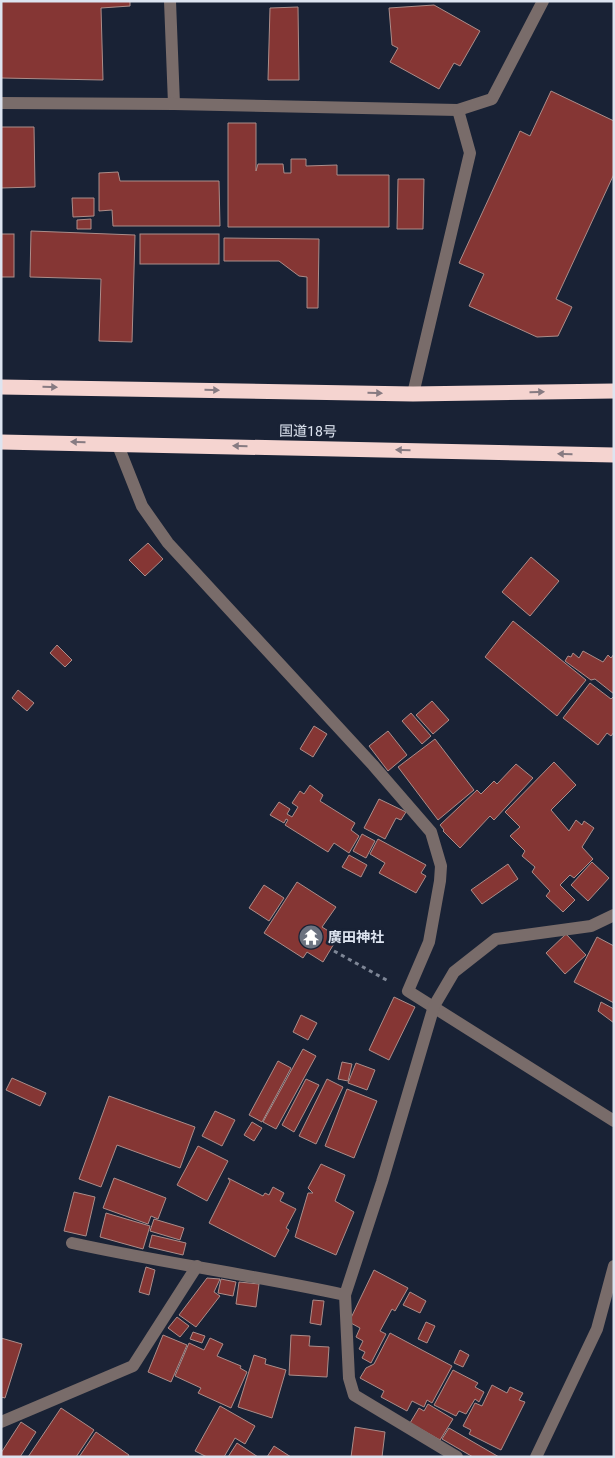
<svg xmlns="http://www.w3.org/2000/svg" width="615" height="1458" font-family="Roboto,'Noto Sans JP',sans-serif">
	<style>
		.building { fill: #853634; stroke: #ab8d8a }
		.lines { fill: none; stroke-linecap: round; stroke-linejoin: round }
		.path { stroke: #7e8696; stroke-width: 3; stroke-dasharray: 4 4; stroke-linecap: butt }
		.minor { stroke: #796c6a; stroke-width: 12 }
		.highway { stroke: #f5d4d0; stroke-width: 15 }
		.oneway { fill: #877b82 }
		.labels { text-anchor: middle; stroke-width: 5; stroke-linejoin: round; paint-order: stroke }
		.street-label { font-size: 14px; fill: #dde4f0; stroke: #192235 }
		.poi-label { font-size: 14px; font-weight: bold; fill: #dde4f0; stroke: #192235; text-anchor: start }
	</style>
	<rect width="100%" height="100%" fill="#192235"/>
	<g class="building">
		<polygon points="1,1 130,1 130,6 101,8 103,80 1,78"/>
		<polygon points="434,5 480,31 460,66 454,63 439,89 390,62 398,48 392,45 389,8"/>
		<polygon points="298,7 299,80 268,80 270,8"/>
		<polygon points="551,91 614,121 614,174 556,299 572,307 558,336 537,337 469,306 484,274 459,263 520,131 530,136"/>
		<polygon points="228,123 256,123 256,171 258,164 283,164 284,173 291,173 291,159 306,159 306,166 337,165 337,175 389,175 389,227 228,227"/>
		<polygon points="1,127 34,127 35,187 1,188"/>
		<polygon points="118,172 120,181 219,181 220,226 113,226 112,210 99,211 99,173"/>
		<polygon points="398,179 424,179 423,229 397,229"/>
		<polygon points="72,198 94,198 94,216 73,217"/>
		<polygon points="91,219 91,229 77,229 77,220"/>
		<polygon points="31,231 135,235 132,342 99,341 101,279 30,277"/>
		<rect x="1" y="234" width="13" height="43"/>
		<rect x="140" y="234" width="79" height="30"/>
		<polygon points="224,238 319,239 318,308 307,308 307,277 299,276 279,261 224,261"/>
		<polygon points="148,543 163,559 145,576 129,560"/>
		<polygon points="531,557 559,581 530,616 502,592"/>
		<polygon points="513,621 586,680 557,716 485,657"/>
		<polygon points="57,645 72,660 65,667 50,653"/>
		<polygon points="583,651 603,662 608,655 611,658 614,654 614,694 595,679 591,680 565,661 568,656 571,657 573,653 579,658"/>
		<polygon points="590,683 611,699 614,696 614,732 611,736 607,733 598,745 563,718"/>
		<polygon points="18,690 34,703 27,711 12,698"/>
		<polygon points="432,701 449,720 433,734 416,715"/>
		<polygon points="411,713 431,736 422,744 402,721"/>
		<polygon points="314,726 327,734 313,757 300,749"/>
		<polygon points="388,731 407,755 388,771 369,746"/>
		<polygon points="435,739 474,790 438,820 398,767"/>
		<polygon points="554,762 576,785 551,810 569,831 576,820 582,825 584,821 594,828 582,847 593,859 574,878 570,875 560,885 575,900 563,912 546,896 550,891 532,872 535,867 522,856 525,851 510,836 520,827 505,812"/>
		<polygon points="516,764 533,778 494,820 490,816 460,848 443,831 444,830 440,825 477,790 481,794 494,781 497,784"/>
		<polygon points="310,785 323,795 320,801 355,823 351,830 359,836 349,853 334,843 328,852 285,825 288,820 286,819 284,823 270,815 279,802 290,809 287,814 292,817 298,807 292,803 300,791 304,794"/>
		<polygon points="379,799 406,812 401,820 396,818 385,839 364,828"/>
		<polygon points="362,834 375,841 366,858 353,851"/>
		<polygon points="378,839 426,865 421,873 426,876 416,893 379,873 385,863 370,854"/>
		<polygon points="349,855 367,865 361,877 342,867"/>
		<polygon points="592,862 609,878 588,901 571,885"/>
		<polygon points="508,864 518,879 482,904 471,890"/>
		<polygon points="297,882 336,907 322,927 338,937 323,962 307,952 303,958 264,933"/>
		<polygon points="264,885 284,898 269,921 249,908"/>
		<polygon points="566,934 586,955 565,974 546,953"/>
		<polygon points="597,937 614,946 614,1003 574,982"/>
		<polygon points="394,997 415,1007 389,1060 369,1050"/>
		<polygon points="601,1002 614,1009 614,1023 598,1011"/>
		<polygon points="301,1015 317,1023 308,1040 293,1032"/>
		<polygon points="303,1049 316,1056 276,1129 263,1122"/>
		<polygon points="278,1061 291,1068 262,1122 249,1115"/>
		<polygon points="342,1062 352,1064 348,1081 338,1079"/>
		<polygon points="356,1063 375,1070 367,1090 348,1083"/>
		<polygon points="12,1078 46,1093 40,1106 6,1090"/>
		<polygon points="306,1079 319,1085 294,1132 282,1125"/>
		<polygon points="327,1079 343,1087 316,1144 299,1136"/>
		<polygon points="347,1089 377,1101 354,1158 325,1146"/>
		<polygon points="109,1096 195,1127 180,1168 117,1145 101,1187 79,1179"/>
		<polygon points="215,1111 235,1120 222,1146 202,1136"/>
		<polygon points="252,1122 262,1128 254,1141 244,1135"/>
		<polygon points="198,1146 228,1161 207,1201 177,1185"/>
		<polygon points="321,1164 345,1175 335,1201 354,1212 336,1255 295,1237 308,1193 313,1193 308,1188"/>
		<polygon points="114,1178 166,1198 158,1219 151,1216 148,1224 103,1208"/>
		<polygon points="228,1178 263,1196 265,1193 269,1195 273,1187 284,1193 280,1201 296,1209 286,1228 289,1230 275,1257 209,1223 230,1181"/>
		<polygon points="74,1192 95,1197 86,1236 64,1231"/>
		<polygon points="106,1213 150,1226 143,1249 100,1237"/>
		<polygon points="154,1219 184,1228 180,1240 150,1231"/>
		<polygon points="152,1235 186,1243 183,1255 149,1247"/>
		<polygon points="146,1267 155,1270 149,1295 139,1292"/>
		<polygon points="374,1270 408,1288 395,1311 392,1309 380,1331 386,1334 371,1363 362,1358 365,1352 359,1349 363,1341 356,1337 360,1328 349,1322"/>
		<polygon points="207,1278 220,1279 214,1292 220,1296 196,1327 179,1315"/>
		<polygon points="221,1279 236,1282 233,1296 218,1293"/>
		<polygon points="239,1282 259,1284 256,1307 236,1304"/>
		<polygon points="410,1292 426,1301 420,1313 403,1305"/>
		<polygon points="313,1300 324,1301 321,1325 310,1323"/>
		<polygon points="177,1317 189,1326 180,1337 168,1328"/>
		<polygon points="426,1322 435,1326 427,1343 418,1339"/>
		<polygon points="193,1332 205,1336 202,1343 190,1339"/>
		<polygon points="390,1333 452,1366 432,1403 427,1400 424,1407 412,1401 407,1411 381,1397 384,1391 360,1378 366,1368 374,1364"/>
		<polygon points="163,1335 187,1345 171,1382 148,1372"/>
		<polygon points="291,1335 310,1336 309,1346 329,1347 327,1377 289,1375"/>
		<polygon points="1,1338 22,1344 5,1398 1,1397"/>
		<polygon points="210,1338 223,1344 217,1356 241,1366 240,1368 247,1372 231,1408 198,1393 201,1388 175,1376 189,1343 204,1350"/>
		<polygon points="460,1350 469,1355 463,1367 454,1363"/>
		<polygon points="254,1355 266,1359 265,1364 286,1370 272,1418 238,1407"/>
		<polygon points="453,1370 478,1383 475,1387 484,1392 479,1402 475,1399 466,1414 459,1411 456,1416 434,1405"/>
		<polygon points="492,1385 507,1393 510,1387 523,1393 519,1400 525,1402 501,1450 469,1434 471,1430 463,1426 475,1403 482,1406"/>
		<polygon points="428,1404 453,1419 440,1440 410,1423 419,1408 424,1411"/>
		<polygon points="220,1406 255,1426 245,1444 235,1438 224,1457 207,1457 195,1451"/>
		<polygon points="61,1408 94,1430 76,1457 28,1457"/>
		<polygon points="21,1422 36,1432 20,1457 1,1457 1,1453"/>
		<polygon points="355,1427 385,1432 382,1457 351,1457"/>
		<polygon points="449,1428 499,1457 473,1457 442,1439"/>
		<polygon points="96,1432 129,1455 128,1457 79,1457"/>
		<polygon points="237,1443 258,1457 228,1457"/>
		<polygon points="274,1446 291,1457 267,1457"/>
	</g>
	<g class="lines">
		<polyline class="path" points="334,951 390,982"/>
		<g class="minor">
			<polyline points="170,1 174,104"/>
			<polyline points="1,103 174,104 458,110 492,99 543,1"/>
			<polyline points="413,394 470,153 458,110"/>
			<polyline points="117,443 142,506 168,543 373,765 431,832 441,866 440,881 429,942 408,991 614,1121"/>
			<path d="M72,1243C163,1263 254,1275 345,1295"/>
			<polyline points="1,1422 133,1366 197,1266"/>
			<polyline points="457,1457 354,1395 349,1378 345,1295 382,1182 434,1006 454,972 496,939 591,926 614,915"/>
			<polyline points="536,1457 597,1329 614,1266"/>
		</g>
		<g class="highway">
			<polyline points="1,387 413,394 614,391"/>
			<polyline points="1,442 614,455"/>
		</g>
	</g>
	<defs><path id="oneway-solid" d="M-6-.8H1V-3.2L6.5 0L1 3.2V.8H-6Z" transform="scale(1.25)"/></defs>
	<g class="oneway">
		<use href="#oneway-solid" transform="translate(50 387) rotate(1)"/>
		<use href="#oneway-solid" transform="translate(212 390) rotate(1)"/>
		<use href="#oneway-solid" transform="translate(537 392) rotate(-1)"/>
		<use href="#oneway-solid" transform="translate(375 393) rotate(1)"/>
		<use href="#oneway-solid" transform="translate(78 442) rotate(-179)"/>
		<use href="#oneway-solid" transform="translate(240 446) rotate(-179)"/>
		<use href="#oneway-solid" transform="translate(403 450) rotate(-179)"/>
		<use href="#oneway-solid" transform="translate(565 454) rotate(-179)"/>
	</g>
	<defs>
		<symbol id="temple-disc" viewBox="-11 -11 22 22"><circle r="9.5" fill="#6b7280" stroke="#192235"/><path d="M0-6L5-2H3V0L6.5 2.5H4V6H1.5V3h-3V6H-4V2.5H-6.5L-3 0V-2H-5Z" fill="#fff"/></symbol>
	</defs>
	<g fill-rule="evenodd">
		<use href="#temple-disc" x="297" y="923" width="28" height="28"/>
	</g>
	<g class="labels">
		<g class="street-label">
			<text transform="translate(308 431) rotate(1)" y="5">国道18号</text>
		</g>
		<g class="poi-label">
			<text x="328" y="942">廣田神社</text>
		</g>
	</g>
	<rect width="615" height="1458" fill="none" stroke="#dde4f0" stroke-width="5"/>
</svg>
